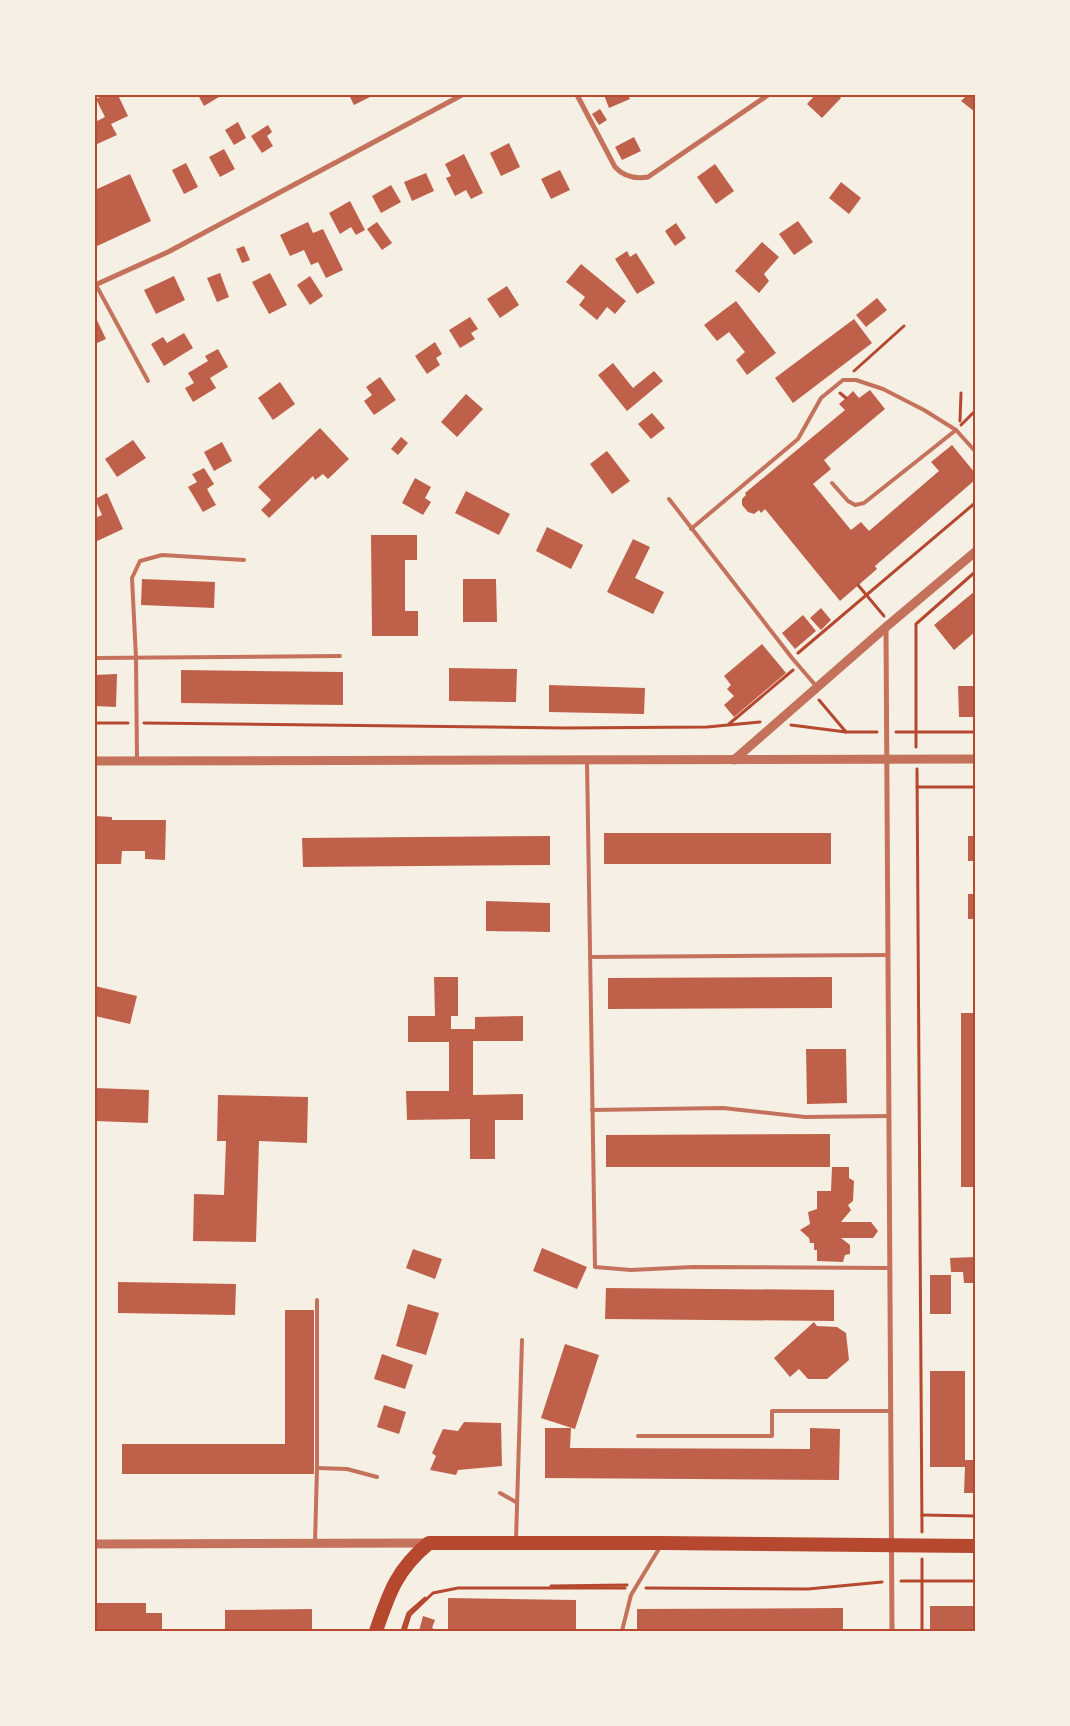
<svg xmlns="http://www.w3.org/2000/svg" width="1070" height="1726" font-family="'Crimson Pro',serif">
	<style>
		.building { fill: #bf614a }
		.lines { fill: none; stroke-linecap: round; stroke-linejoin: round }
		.path { stroke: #b5482f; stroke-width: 3 }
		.service { stroke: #c5725c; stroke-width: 4 }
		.minor { stroke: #c5725c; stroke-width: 5 }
		.tertiary { stroke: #c5725c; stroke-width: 9 }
		.trunk { stroke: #b5482f; stroke-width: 14 }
		.neatline { fill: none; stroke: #b5482f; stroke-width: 2 }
	</style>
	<rect width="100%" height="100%" fill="#f6efe4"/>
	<g class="building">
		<polygon points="104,95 118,95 128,116 111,124 117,135 95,145 95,122 105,117 96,99"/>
		<polygon points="198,95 218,95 219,97 204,106"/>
		<polygon points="349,95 374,95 354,105"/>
		<polygon points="604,95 628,95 630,99 609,108"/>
		<polygon points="815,95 838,95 841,98 822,118 807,104"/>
		<polygon points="967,95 975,95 975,112 961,101"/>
		<polygon points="600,109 607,120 599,125 592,114"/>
		<polygon points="238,122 246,138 234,145 225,130"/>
		<polygon points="268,125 272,132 267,136 273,146 262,153 251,136"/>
		<polygon points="634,137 641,151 622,160 615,147"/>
		<polygon points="509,143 520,167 501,176 490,153"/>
		<polygon points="224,149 235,169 220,177 209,157"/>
		<polygon points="464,154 483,193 471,199 466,190 455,196 446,178 451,176 445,164"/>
		<polygon points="186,163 198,187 184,194 172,170"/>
		<polygon points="715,164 734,191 716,204 697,177"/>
		<polygon points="560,170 570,190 551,199 541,179"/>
		<polygon points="426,173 434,191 412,201 404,182"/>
		<polygon points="130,174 151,221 95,247 95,190"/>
		<polygon points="841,182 861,198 849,214 829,198"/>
		<polygon points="391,185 401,202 381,213 372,196"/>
		<polygon points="350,201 365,230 356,235 351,227 340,234 329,213"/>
		<polygon points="798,221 813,242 794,255 779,234"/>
		<polygon points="308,222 313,233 323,229 343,270 326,278 318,262 311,265 304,250 290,256 280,235"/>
		<polygon points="377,222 392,243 382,250 367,229"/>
		<polygon points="676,223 686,238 675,246 665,231"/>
		<polygon points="762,242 779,257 764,274 769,281 759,293 735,271"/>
		<polygon points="244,246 250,260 242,263 236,249"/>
		<polygon points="627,251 630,257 636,253 655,283 637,294 615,259"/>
		<polygon points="581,264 626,301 615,314 607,307 597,320 579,305 585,297 566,282"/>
		<polygon points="220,273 229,297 217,302 207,278"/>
		<polygon points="270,273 287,305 269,314 252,282"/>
		<polygon points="174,276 185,300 156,314 144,290"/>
		<polygon points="310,276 323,296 310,305 297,285"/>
		<polygon points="507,286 519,305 500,318 487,299"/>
		<polygon points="877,298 887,310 866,327 856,315"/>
		<polygon points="736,301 776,353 747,375 736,360 745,352 729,332 717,341 704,325"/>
		<polygon points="95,316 106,339 95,344"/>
		<polygon points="470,317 478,329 471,333 475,339 460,348 449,330"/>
		<polygon points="854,319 872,343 793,403 775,378"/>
		<polygon points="184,333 193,348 164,366 151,344 163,337 167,343"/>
		<polygon points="435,342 442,354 436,358 440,365 427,374 415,356"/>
		<polygon points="218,349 228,367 210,378 216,388 193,402 185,388 194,383 188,373 208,361 205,356"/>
		<polygon points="613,363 633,388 654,371 663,381 627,411 598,375"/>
		<polygon points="380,377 396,400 374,415 364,401 372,395 366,387"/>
		<polygon points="280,382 295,404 273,420 258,398"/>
		<polygon points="870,390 885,409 824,460 831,469 813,484 851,530 861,522 869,531 939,471 931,462 952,445 975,473 975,480 875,566 877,569 840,601 765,509 761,513 759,510 754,514 748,512 742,505 742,499 746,495 745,493 845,410 839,404 846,398 853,391 859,398"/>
		<polygon points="466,394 483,409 457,437 441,422"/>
		<polygon points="652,413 665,428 651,439 638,424"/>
		<polygon points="320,428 349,459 328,479 323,474 315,480 313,476 269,518 261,510 271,500 258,487"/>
		<polygon points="401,437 408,443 398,455 391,449"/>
		<polygon points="133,440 146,458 117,477 105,459"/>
		<polygon points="222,442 232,461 214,471 204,452"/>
		<polygon points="607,451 630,481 612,494 590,464"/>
		<polygon points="204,468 214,484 207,489 216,505 203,512 188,487 197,482 192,474"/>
		<polygon points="415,478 431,487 425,498 431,502 423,515 402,503"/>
		<polygon points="466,491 510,514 499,535 455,513"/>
		<polygon points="107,493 123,529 95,542 95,518 102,515 95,499"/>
		<polygon points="547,527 583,545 571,569 536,551"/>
		<polygon points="371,535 417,535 417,560 405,560 405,611 418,611 418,636 372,636"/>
		<polygon points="633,539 650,547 635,578 664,592 653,614 607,592"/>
		<polygon points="142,579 215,582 214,608 141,605"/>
		<polygon points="463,579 496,579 497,622 463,622"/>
		<polygon points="975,591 975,632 954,650 934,625"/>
		<polygon points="821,608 831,620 821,630 810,618"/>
		<polygon points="803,615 816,631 795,649 782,633"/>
		<polygon points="762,644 786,673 734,717 724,705 734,696 727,689 731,685 724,676"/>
		<polygon points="449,668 517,669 516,702 449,701"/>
		<polygon points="181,670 343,672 343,705 181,703"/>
		<polygon points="117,674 116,707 95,706 95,675"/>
		<polygon points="549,685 645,688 644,714 549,712"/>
		<polygon points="958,686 975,686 975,717 959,717"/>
		<polygon points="95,816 112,817 112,820 166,820 165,860 145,859 145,851 122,851 121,864 95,864"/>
		<rect x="604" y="833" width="227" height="31"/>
		<polygon points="550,836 550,865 303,867 302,838"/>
		<rect x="968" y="836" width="7" height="25"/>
		<rect x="968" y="894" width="7" height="25"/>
		<polygon points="486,901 550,903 550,932 486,931"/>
		<polygon points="434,977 458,977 458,1016 451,1016 451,1029 475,1029 475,1017 523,1016 523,1041 473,1041 473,1095 523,1094 523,1120 495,1120 495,1159 470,1159 470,1119 407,1120 406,1091 449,1091 449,1042 408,1042 408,1016 435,1016"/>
		<polygon points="832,977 832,1008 608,1009 608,978"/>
		<polygon points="95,986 137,996 130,1024 95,1016"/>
		<rect x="961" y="1013" width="14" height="174"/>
		<polygon points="806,1049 846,1049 847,1103 807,1104"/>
		<polygon points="95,1088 149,1090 148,1123 95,1121"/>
		<polygon points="218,1095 308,1097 307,1143 259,1141 256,1242 193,1241 194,1194 224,1195 226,1141 217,1141"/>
		<polygon points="830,1134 830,1167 606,1167 606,1135"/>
		<polygon points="832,1167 849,1167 849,1178 854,1181 853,1201 848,1205 851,1210 841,1222 871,1222 878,1231 873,1238 841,1238 850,1245 850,1254 845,1255 843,1262 817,1261 817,1250 814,1250 814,1243 810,1243 809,1238 800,1230 810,1224 808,1212 817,1209 817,1191 831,1191"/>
		<polygon points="542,1248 587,1267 577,1289 533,1271"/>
		<polygon points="413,1249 442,1259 435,1279 406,1268"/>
		<polygon points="975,1257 975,1283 964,1283 963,1272 951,1272 950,1258"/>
		<rect x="930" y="1275" width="21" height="39"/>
		<polygon points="118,1282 236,1284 235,1315 118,1313"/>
		<polygon points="606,1288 834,1290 834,1321 605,1319"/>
		<polygon points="408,1304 439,1313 426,1355 396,1346"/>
		<polygon points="285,1310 314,1310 314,1474 122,1474 122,1444 285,1444"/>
		<polygon points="814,1322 817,1326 837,1327 846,1333 849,1360 827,1379 808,1379 799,1369 790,1377 774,1358"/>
		<polygon points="565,1344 599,1355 575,1429 541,1418"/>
		<polygon points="382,1354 413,1365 405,1389 374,1379"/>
		<polygon points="930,1371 965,1371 965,1460 975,1460 975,1493 964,1493 965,1467 930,1467"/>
		<polygon points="384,1405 406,1412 399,1434 377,1427"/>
		<polygon points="464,1422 501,1423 502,1466 458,1470 456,1475 430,1470 436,1456 432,1453 443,1429 458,1431"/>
		<polygon points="545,1428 571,1428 570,1448 810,1449 810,1428 840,1429 839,1480 545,1478"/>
		<polygon points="448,1598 576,1600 576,1631 448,1631"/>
		<polygon points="95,1603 146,1603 146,1613 162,1613 162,1631 95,1631"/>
		<rect x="930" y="1606" width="45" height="25"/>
		<polygon points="843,1608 843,1631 637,1631 637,1609"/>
		<polygon points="312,1609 312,1631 225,1631 225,1610"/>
		<polygon points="423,1616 435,1620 432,1628 434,1629 434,1631 419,1631"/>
	</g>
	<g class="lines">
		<g class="path">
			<polyline points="854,371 904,326"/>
			<polyline points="840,393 846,398"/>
			<polyline points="960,421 961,393"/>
			<polyline points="961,425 975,411"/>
			<polyline points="858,585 884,616"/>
			<polyline points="798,653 975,503"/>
			<polyline points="819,700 846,732"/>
			<polyline points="95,723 128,723"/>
			<polyline points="144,723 565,728 707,727 760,722"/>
			<polyline points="729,724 793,670"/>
			<polyline points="791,725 846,732 877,732"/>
			<polyline points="896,732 975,732"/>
			<polyline points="916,747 916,624 975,572"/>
			<polyline points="917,769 922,1532"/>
			<polyline points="917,787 975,787"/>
			<polyline points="922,1515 975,1516"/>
			<polyline points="922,1559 922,1631"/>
			<polyline points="901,1581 975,1581"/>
			<polyline points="551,1586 627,1585"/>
			<polyline points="646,1588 808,1589 882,1582"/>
			<polyline points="402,1631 408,1613 425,1598"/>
			<polyline points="405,1631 410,1615 433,1593 458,1588 625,1588"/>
		</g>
		<g class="service">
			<polyline points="96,285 148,381"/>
			<polyline points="832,483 848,501 855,505 864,503 956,430"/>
			<polyline points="669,499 792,658 817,687"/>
			<polyline points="691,529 798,439 821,398 843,380 856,380 883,389 924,410 956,430 975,451"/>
			<polyline points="95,658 340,656"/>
			<polyline points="137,759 136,658 132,578 140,561 162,555 244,560"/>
			<polyline points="587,760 595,1267 631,1270 693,1267 890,1268"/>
			<polyline points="590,957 888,955"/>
			<polyline points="592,1110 723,1108 805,1117 889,1116"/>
			<polyline points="638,1436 772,1436 772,1411 891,1411"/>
			<polyline points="317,1468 347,1469 377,1477"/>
			<polyline points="500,1493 516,1502"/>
			<polyline points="516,1540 522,1340"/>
			<polyline points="315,1543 317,1468 317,1300"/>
			<polyline points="622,1631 631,1595 660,1547"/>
		</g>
		<g class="minor">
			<path d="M577,95L615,167C624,177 635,179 648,177L768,95"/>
			<polyline points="95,285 168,252 462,95"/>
			<polyline points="886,627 892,1631"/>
		</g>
		<g class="tertiary">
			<polyline points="734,760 886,627 975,552"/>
			<polyline points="95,761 975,759"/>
			<polyline points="95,1544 429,1543"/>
		</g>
		<path class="trunk" d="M376,1631C389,1593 397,1569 429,1543H662L975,1546"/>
	</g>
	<rect width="1070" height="1726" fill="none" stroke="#f6efe4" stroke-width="192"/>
	<rect x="96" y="96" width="878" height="1534" class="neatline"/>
</svg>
